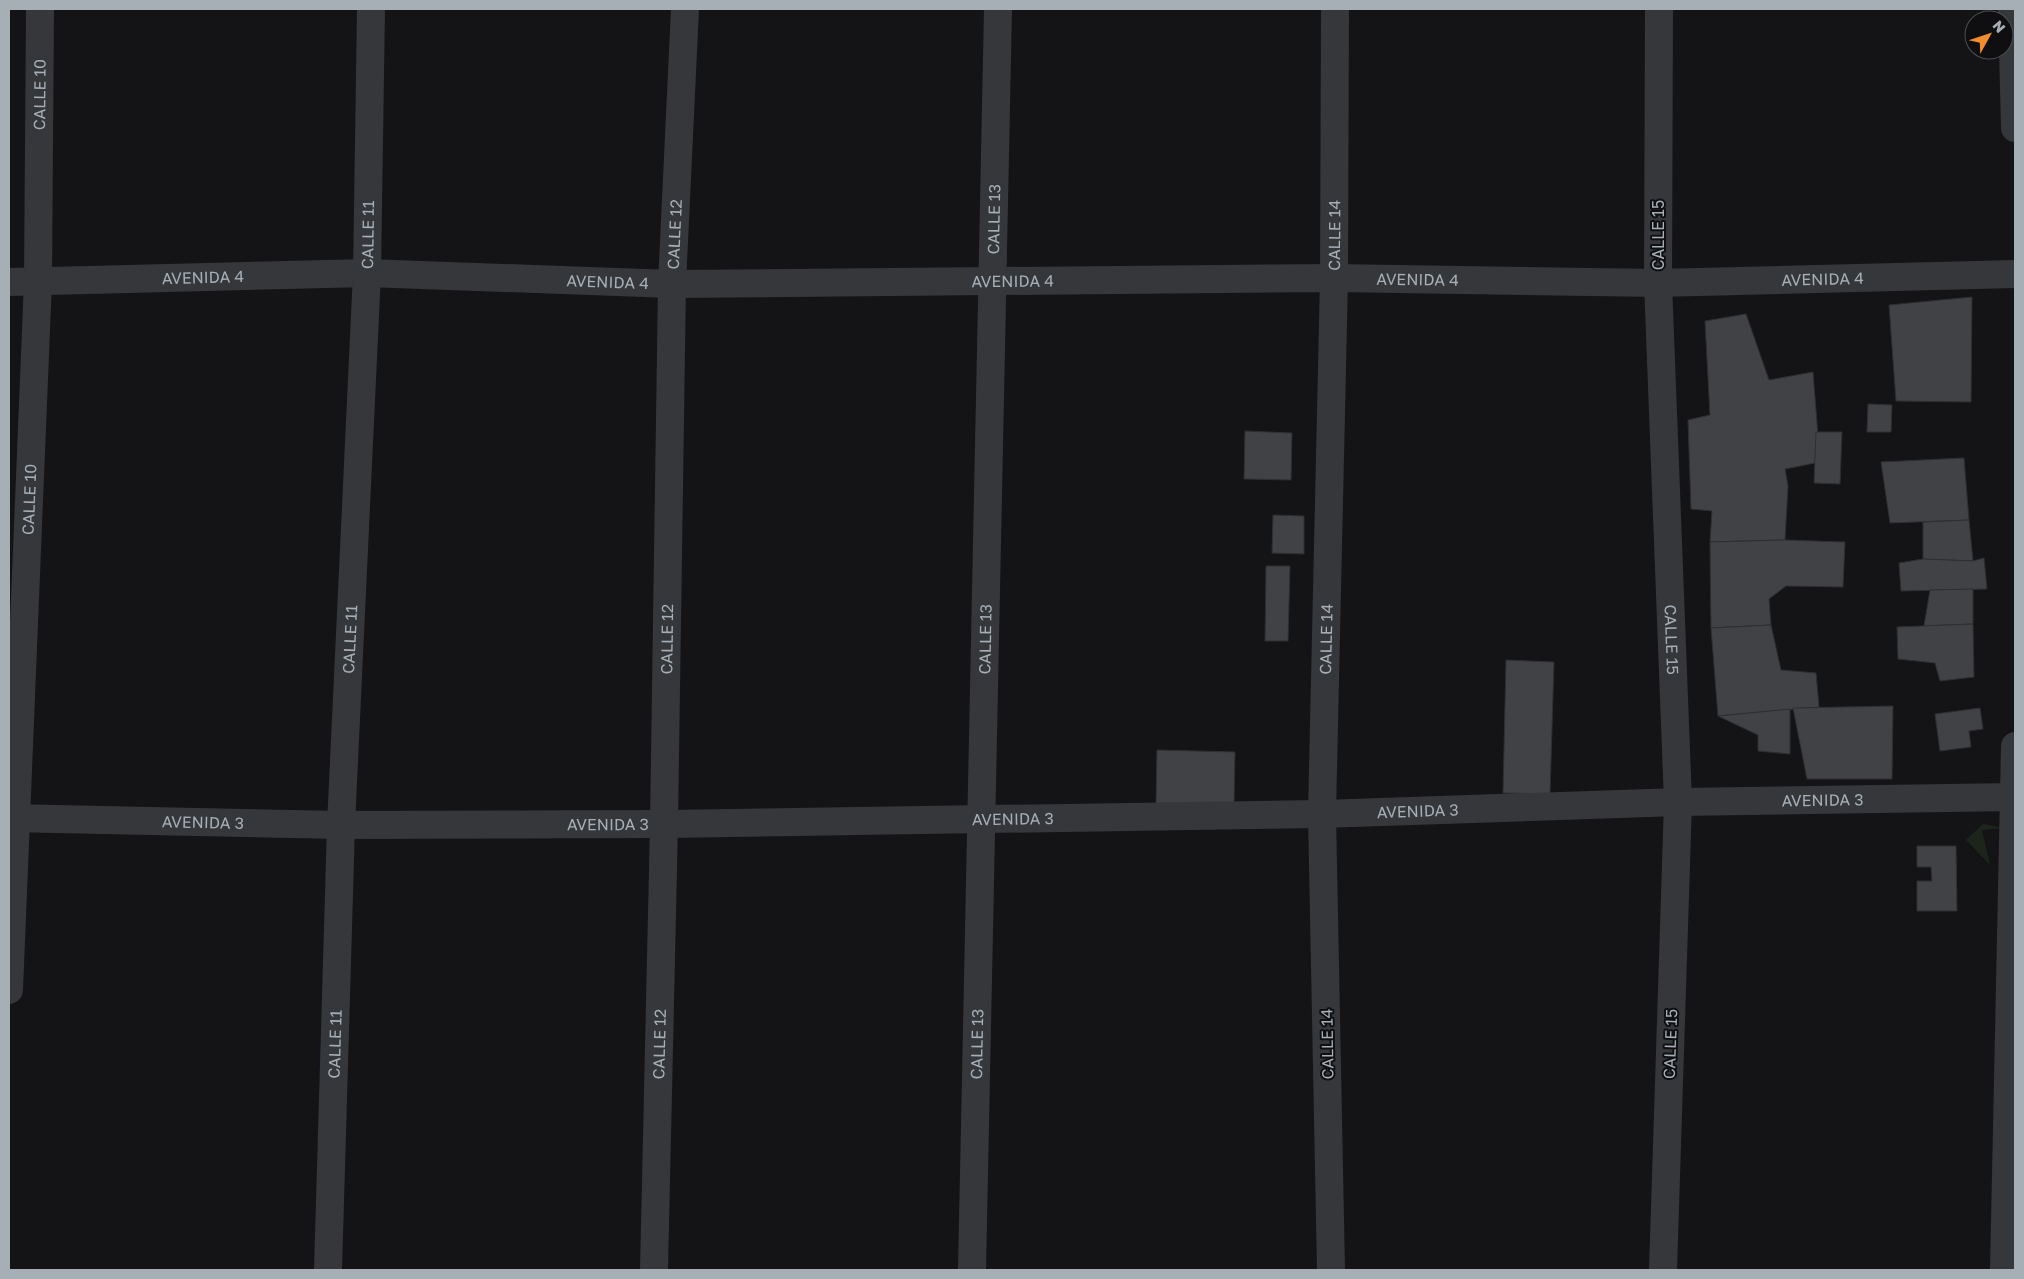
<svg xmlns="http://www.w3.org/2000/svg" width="2024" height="1279" font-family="'Golos Text',sans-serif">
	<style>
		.green { fill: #1c241c }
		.building { fill: #404246; stroke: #2e2f32 }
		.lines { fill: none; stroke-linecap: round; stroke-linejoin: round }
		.minor { stroke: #35373b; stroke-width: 28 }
		.labels { text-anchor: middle; stroke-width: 4; stroke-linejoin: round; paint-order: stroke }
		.street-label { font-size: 16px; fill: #a6aeb6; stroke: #0f0f11 }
	</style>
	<rect width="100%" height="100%" fill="#141416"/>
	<polygon class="green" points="1983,824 2006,828 1982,830 1990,865 1966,840"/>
	<g class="building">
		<polygon points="1972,297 1971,402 1896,401 1889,305"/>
		<polygon points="1746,314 1769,380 1813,372 1820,462 1785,469 1788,486 1785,540 1710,542 1712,511 1691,509 1688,420 1710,415 1705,321"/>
		<polygon points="1868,404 1892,405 1891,432 1867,432"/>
		<polygon points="1245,431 1292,433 1291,480 1244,479"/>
		<polygon points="1816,432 1842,432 1840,484 1814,483"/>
		<polygon points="1964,458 1969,520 1890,523 1881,462"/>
		<polygon points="1273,515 1304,516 1304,554 1272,553"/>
		<polygon points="1969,520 1973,561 1923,559 1923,522"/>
		<polygon points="1785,540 1845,542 1843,587 1786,586 1769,599 1771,625 1711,628 1710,542"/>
		<polygon points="1984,558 1987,589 1901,591 1899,563 1923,559 1973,561"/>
		<polygon points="1266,566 1290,566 1288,641 1265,641"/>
		<polygon points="1973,589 1973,624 1924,626 1930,590"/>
		<polygon points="1973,624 1974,677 1940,681 1935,663 1898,659 1897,627"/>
		<polygon points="1771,625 1781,670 1816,673 1819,707 1718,716 1711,628"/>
		<polygon points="1506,660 1554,662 1550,794 1503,793"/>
		<polygon points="1893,706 1892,779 1807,779 1793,708"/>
		<polygon points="1980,708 1983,729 1969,731 1971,747 1940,751 1935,714"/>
		<polygon points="1790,709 1790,754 1758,751 1758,735 1718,716"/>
		<polygon points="1157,750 1235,752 1234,806 1156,804"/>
		<polygon points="1917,846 1956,846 1957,911 1917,911 1917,881 1932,881 1931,867 1917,867"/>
	</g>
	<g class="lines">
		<g class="minor">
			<path id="s1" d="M1659,9L1658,283L1678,802L1663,1270"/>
			<polyline points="2012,9 2015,128"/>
			<path id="s2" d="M9,282L367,273L672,284L1334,278L1658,283L2015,274"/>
			<path id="s3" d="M9,818L341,825L664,824L1322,814L1678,802L2015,797"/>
			<path id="s4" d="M9,990L38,281L40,9"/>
			<path id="s5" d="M328,1270L341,825L367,273L371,9"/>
			<path id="s6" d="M654,1270L664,824L672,284L685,9"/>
			<path id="s7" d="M972,1270L998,9"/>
			<path id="s8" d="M1331,1270L1322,814L1334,278L1335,9"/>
			<polyline points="2004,1270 2015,746"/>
		</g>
	</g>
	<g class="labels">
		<g class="street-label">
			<text dy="6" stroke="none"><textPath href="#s4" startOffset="896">CALLE 10</textPath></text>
			<text dy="6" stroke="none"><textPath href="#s7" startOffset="1051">CALLE 13</textPath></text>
			<text dy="6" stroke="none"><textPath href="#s6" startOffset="1036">CALLE 12</textPath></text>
			<text dy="6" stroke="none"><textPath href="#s5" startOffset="1036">CALLE 11</textPath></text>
			<text dy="6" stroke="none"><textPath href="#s8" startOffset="1035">CALLE 14</textPath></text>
			<text transform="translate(1658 235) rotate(-90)" y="6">CALLE 15</text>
			<text dy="6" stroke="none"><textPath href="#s2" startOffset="194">AVENIDA 4</textPath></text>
			<text dy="6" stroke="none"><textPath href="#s2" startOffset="1409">AVENIDA 4</textPath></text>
			<text dy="6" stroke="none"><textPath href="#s2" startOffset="1814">AVENIDA 4</textPath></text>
			<text dy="6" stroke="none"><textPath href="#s2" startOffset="599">AVENIDA 4</textPath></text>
			<text dy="6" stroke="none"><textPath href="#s2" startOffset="1004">AVENIDA 4</textPath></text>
			<text dy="6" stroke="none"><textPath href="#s4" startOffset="491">CALLE 10</textPath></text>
			<text dy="6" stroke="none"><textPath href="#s5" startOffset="631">CALLE 11</textPath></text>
			<text dy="6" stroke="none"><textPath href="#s6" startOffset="631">CALLE 12</textPath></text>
			<text dy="6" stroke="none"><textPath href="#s7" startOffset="631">CALLE 13</textPath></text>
			<text dy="6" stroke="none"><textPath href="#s8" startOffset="631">CALLE 14</textPath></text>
			<text dy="6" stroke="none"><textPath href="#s1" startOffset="631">CALLE 15</textPath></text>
			<text dy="6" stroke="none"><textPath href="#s3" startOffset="1814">AVENIDA 3</textPath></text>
			<text dy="6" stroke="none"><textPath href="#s3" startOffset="1409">AVENIDA 3</textPath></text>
			<text dy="6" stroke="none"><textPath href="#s3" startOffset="1004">AVENIDA 3</textPath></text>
			<text dy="6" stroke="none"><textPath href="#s3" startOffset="194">AVENIDA 3</textPath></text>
			<text dy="6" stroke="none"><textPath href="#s3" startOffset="599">AVENIDA 3</textPath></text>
			<text dy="6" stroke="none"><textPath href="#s5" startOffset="226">CALLE 11</textPath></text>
			<text dy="6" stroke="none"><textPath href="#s6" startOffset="226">CALLE 12</textPath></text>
			<text dy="6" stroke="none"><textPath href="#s7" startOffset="226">CALLE 13</textPath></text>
			<text transform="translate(1327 1044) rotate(-91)" y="6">CALLE 14</text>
			<text transform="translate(1670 1044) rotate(-88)" y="6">CALLE 15</text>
		</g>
	</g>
	<rect width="2024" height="1279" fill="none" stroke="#a6aeb6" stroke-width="20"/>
	<g transform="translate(1989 35) rotate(50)"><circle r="24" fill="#0f0f11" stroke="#4b4f53"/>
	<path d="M0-4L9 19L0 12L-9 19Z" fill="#f28d2f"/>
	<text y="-8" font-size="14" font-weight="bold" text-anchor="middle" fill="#a6aeb6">N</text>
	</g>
</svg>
